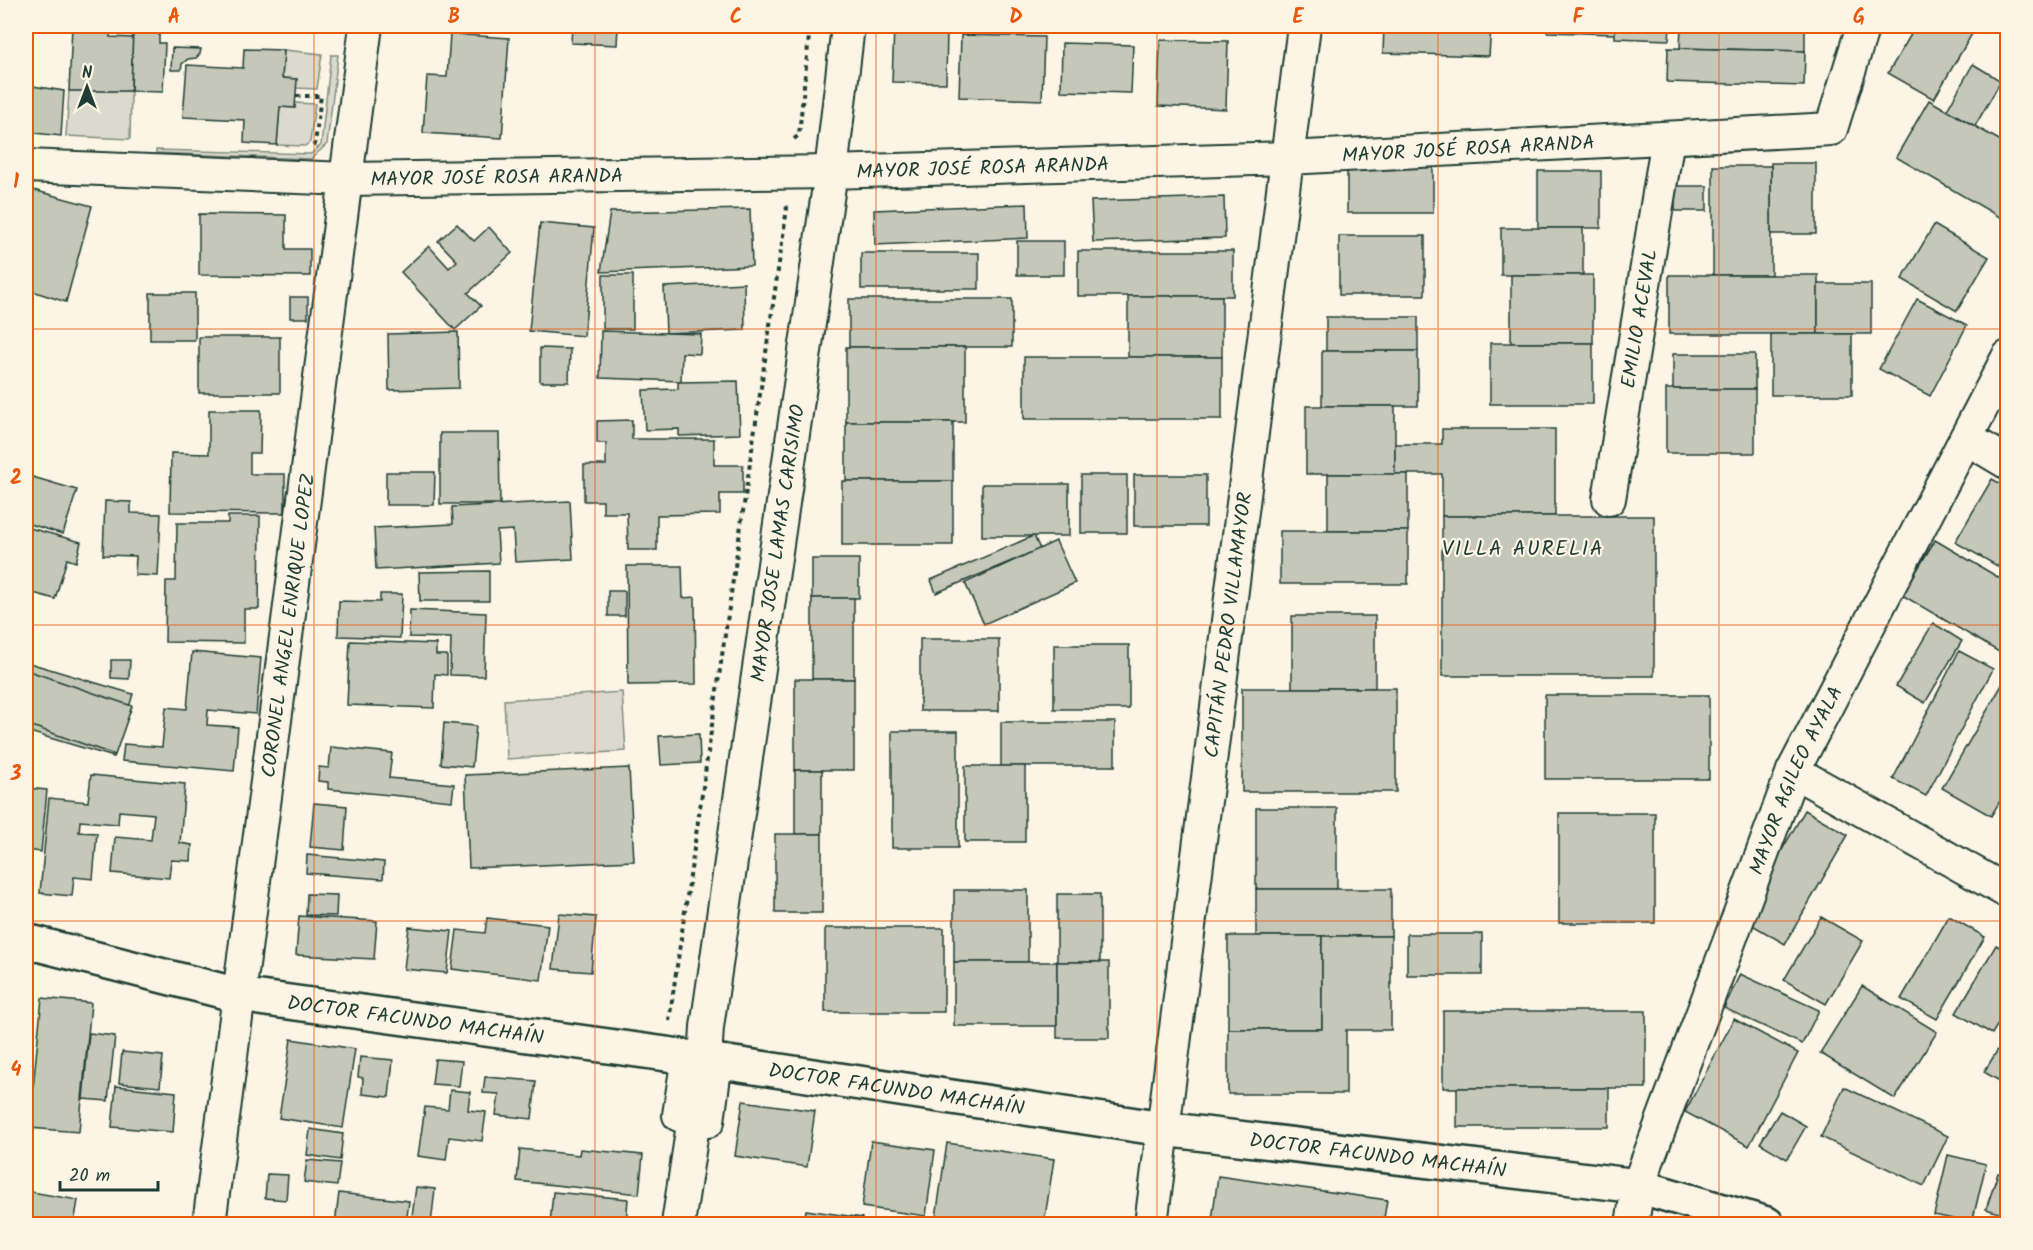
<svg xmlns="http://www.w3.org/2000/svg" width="2033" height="1250" font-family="Kalam,sans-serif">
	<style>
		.green { fill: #dcdacc; stroke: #7e8c80; stroke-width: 1.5 }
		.building { fill: #c5c7b9; stroke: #1f3d34; stroke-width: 1.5 }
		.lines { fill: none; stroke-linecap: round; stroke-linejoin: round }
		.minor-casing { stroke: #1f3d34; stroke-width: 36 }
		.secondary-casing { stroke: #1f3d34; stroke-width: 38 }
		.path { stroke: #1f3d34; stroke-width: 4; stroke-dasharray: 4.5 4.5; stroke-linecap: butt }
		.minor { stroke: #fcf5e5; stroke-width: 32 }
		.secondary { stroke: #fcf5e5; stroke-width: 33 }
		.grid { fill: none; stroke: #e8590c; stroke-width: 1.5; stroke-opacity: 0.55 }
		.labels { text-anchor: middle; stroke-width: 4.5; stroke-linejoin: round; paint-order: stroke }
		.street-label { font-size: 20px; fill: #1f3d34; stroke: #fcf5e5 }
		.neighbourhood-label { font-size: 21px; letter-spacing: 1.5px; fill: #1f3d34; stroke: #fcf5e5 }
		.neatline { fill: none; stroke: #e8590c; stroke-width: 2 }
		.grid-label { font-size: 20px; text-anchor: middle; font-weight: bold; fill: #e8590c }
	</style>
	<rect width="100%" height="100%" fill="#fcf5e5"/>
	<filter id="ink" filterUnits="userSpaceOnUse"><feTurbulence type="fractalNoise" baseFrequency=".0167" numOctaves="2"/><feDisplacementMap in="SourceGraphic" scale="12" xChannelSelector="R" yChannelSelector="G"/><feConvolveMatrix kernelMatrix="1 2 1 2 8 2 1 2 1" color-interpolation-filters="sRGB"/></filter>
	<g filter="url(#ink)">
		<g class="green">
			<polygon points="284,50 322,54 317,89 296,88 297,79 282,78"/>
			<polygon points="331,55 338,55 327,144 311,159 156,153 156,150 311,154 321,145"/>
			<polygon points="69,91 131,91 130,139 66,136"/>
			<polygon points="295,103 315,104 310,142 305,146 277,145 280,107 295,108"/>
			<polygon points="622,692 626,751 507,759 504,700"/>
		</g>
		<g class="building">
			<polygon points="72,26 110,27 110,37 133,38 131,91 69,91"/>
			<polygon points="423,26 491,26 490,31"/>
			<polygon points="572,26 618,26 617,45 571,43"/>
			<polygon points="894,26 947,26 946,83 892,82"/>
			<polygon points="1384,26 1491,26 1489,56 1383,53"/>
			<polygon points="1548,26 1615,26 1615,34 1547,32"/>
			<polygon points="1615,26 1670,26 1669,40 1615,38"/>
			<polygon points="1681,26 1805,26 1805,51 1680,48"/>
			<polygon points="1916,26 1976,27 1934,99 1888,73"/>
			<polygon points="133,27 159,28 159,43 165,43 163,92 131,91"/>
			<polygon points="450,34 509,38 502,138 423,133 427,76 447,77"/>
			<polygon points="961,35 1044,37 1042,100 959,97"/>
			<polygon points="1160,40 1228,41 1226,109 1158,106"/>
			<polygon points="1062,43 1133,45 1131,93 1061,91"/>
			<polygon points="172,48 201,49 200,54 196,58 188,59 182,64 181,70 171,70"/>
			<polygon points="1668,48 1805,51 1804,86 1667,82"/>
			<polygon points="244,49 284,50 282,78 297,79 295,108 280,107 277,145 244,143 245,120 183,117 187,65 243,68"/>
			<polygon points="1973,64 2001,81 1975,126 1947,110"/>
			<polygon points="26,85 64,91 61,136 26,132"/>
			<polygon points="1929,100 2008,145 2008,222 1896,157"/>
			<rect x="1771" y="163" width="45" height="71"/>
			<rect x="1347" y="165" width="86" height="48"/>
			<rect x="1713" y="166" width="58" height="109"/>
			<rect x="1538" y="171" width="63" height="57"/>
			<rect x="1675" y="186" width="32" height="25"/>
			<polygon points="26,188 92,206 66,302 26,289"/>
			<polygon points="1224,197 1225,238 1093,242 1091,201"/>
			<polygon points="1027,204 1028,238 875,245 874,210"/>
			<polygon points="750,209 752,266 601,272 610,212"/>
			<polygon points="199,214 286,215 286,249 310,249 310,276 199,275"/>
			<polygon points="540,223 594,228 584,336 529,331"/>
			<polygon points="457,224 474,241 489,227 512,253 468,293 481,306 455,330 401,272 429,246 449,268 457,261 438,241"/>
			<polygon points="1934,225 1989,257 1957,311 1902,279"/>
			<rect x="1501" y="228" width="82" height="47"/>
			<rect x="1339" y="236" width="86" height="59"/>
			<rect x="1017" y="241" width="47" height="34"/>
			<rect x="1078" y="251" width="155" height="45"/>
			<rect x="861" y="253" width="118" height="36"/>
			<rect x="603" y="275" width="30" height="54"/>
			<rect x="1511" y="275" width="82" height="68"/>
			<rect x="1669" y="275" width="149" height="59"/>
			<polygon points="744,283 745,330 666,333 664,287"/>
			<rect x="1818" y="284" width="53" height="50"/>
			<rect x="150" y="293" width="45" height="47"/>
			<rect x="1128" y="296" width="94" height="61"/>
			<rect x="290" y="297" width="18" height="21"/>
			<rect x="849" y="299" width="163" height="48"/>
			<polygon points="1917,299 1967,325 1930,396 1879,369"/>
			<rect x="1326" y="317" width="92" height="34"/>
			<polygon points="601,331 701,334 700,354 682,353 681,381 600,378"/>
			<polygon points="458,332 459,388 389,390 388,334"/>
			<rect x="1771" y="334" width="81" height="61"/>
			<rect x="199" y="337" width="81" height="56"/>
			<rect x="1490" y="343" width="103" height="61"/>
			<rect x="846" y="347" width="119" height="75"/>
			<polygon points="540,348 570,349 569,382 540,382"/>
			<rect x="1322" y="351" width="96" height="55"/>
			<rect x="1673" y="354" width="82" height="35"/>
			<rect x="1024" y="357" width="198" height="62"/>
			<polygon points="738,381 740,434 679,436 679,429 645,430 643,390 678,389 678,382"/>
			<rect x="1666" y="389" width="89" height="64"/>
			<rect x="1306" y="406" width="89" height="68"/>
			<polygon points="209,410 261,410 260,453 250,453 250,474 285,474 285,513 170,512 171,453 209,454"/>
			<polygon points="632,420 632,439 714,439 714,465 743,465 743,494 720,494 720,514 657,515 657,550 628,550 627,513 603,513 603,501 584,501 584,465 606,465 606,443 597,443 597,421"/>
			<rect x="846" y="422" width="107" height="59"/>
			<polygon points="1442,429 1555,429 1555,516 1442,516 1442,474 1395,474 1395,444 1442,444"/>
			<polygon points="440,433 499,433 500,504 440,504"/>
			<polygon points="386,472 435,472 434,505 386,505"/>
			<rect x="1328" y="474" width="80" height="57"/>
			<polygon points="26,475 77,490 63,534 26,523"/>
			<rect x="1081" y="475" width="46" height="58"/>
			<rect x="1134" y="475" width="72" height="51"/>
			<polygon points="1992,479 2008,488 2008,572 1955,542"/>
			<rect x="842" y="481" width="111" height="64"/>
			<polygon points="982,484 1069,484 1069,536 1034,536 1040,549 936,593 931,580 1033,536 982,536"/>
			<polygon points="105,501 131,502 131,513 161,514 158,576 135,575 136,556 103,555"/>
			<polygon points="570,501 573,559 515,562 513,530 497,531 499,563 376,570 374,528 453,524 452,507"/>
			<polygon points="228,516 260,516 259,609 244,609 244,643 165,642 166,581 176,581 177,523 228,523"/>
			<rect x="1442" y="516" width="212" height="160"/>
			<polygon points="26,527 81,542 76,562 67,559 55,599 26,591"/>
			<rect x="1280" y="531" width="128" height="53"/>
			<polygon points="1935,540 2008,583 2008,638 1999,652 1902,595"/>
			<polygon points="1056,541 1075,583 984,624 965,583"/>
			<rect x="812" y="559" width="47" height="39"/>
			<polygon points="627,566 682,566 683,598 695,597 696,684 628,685"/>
			<polygon points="489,571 489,601 420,601 419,572"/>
			<rect x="608" y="591" width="17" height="25"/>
			<polygon points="380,594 402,594 400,638 338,636 339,601 380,602"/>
			<rect x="812" y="598" width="42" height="81"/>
			<polygon points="410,610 486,613 484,676 450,675 451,638 409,637"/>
			<rect x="1292" y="616" width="83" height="72"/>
			<polygon points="1933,623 1962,641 1925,703 1896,686"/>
			<rect x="920" y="639" width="79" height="72"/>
			<polygon points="350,641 436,644 436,655 447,655 447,675 435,674 434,708 347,705"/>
			<rect x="1054" y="645" width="75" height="64"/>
			<polygon points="1959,651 1993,669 1926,796 1893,779"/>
			<polygon points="192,652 261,658 256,714 208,710 207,725 238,727 234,771 122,761 124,744 162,747 166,707 187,709"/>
			<polygon points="111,660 130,660 129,679 111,678"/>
			<polygon points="26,662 133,694 114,757 26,731"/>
			<polygon points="26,670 132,706 115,755 26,724"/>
			<polygon points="2006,678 2008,788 1991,816 1942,788"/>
			<rect x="795" y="679" width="59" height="91"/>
			<rect x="1242" y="688" width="154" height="104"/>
			<rect x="1545" y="695" width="164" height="84"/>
			<rect x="1001" y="722" width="114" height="44"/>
			<polygon points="444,723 476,726 472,767 441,764"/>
			<rect x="892" y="731" width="66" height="117"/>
			<polygon points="699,734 700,763 661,765 659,736"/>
			<polygon points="331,747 392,753 389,778 454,784 452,801 328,789 328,782 318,781 319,767 329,768"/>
			<rect x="965" y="766" width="60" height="76"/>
			<polygon points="629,768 634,861 469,868 465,775"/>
			<rect x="795" y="770" width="27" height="64"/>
			<polygon points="91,775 185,784 180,843 192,845 191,861 171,860 169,878 112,873 115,837 151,840 154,814 119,811 118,824 80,821 79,832 97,833 93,879 74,877 72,896 40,893 49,798 88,802"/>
			<polygon points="26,788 47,790 41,852 26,850"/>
			<polygon points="314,803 347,806 344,850 310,847"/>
			<rect x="1256" y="808" width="81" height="81"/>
			<polygon points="1805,810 1848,835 1785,944 1742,919"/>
			<rect x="1559" y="813" width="96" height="110"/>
			<rect x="775" y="834" width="47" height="79"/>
			<polygon points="307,855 384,862 383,879 306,873"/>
			<rect x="1256" y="889" width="135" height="47"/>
			<rect x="954" y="890" width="74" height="72"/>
			<polygon points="307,894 337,895 336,916 306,915"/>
			<rect x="1057" y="894" width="43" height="68"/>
			<polygon points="559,914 596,917 591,972 553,969"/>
			<polygon points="299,916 377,921 374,959 296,955"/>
			<polygon points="1949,916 1985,937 1937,1019 1901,999"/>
			<polygon points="1821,917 1863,941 1826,1004 1784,980"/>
			<polygon points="487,918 548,925 541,980 452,969 457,930 485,933"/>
			<polygon points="409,927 452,931 447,973 404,969"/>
			<rect x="825" y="928" width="119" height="84"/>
			<rect x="1407" y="934" width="75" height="41"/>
			<rect x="1228" y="936" width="94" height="93"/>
			<polygon points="1322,936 1391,936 1391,1030 1346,1030 1346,1094 1228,1094 1228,1029 1322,1029"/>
			<polygon points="1996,945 2008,952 2008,1007 1992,1034 1956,1013"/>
			<rect x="954" y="962" width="103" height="64"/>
			<rect x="1057" y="962" width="52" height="76"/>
			<polygon points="1740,974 1819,1010 1802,1044 1724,1008"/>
			<polygon points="1862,986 1937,1032 1895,1099 1820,1053"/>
			<polygon points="42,998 91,1003 79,1132 29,1128"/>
			<rect x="1443" y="1011" width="203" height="77"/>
			<polygon points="1734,1019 1798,1053 1749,1146 1685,1112"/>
			<polygon points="89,1033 115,1036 108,1101 83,1099"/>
			<polygon points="2008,1033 2008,1086 1984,1072"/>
			<polygon points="291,1039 355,1049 343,1128 279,1118"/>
			<polygon points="122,1052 163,1056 160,1087 119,1083"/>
			<polygon points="360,1057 393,1060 389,1097 362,1094 363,1078 358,1077"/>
			<polygon points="435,1059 462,1061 459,1086 432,1084"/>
			<polygon points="485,1077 536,1081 532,1119 496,1115 499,1094 483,1093"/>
			<polygon points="116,1086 176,1092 173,1132 112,1127"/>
			<polygon points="1844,1087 1948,1136 1924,1186 1821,1137"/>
			<rect x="1457" y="1088" width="152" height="39"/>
			<polygon points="450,1090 470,1092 468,1110 486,1112 482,1141 449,1137 446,1160 418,1156 425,1107 448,1109"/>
			<polygon points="743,1101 815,1111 807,1167 735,1156"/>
			<polygon points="1780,1111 1806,1126 1787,1159 1760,1143"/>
			<polygon points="310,1129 343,1134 340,1160 307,1155"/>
			<polygon points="871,1141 935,1150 926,1216 862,1207"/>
			<polygon points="947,1143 1054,1159 1044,1224 935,1224"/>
			<polygon points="520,1149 579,1155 580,1149 643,1155 639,1194 517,1181"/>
			<polygon points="1948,1155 1986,1164 1972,1223 1934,1215"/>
			<polygon points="307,1160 340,1163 337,1186 304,1182"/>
			<polygon points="1998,1173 2008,1176 2008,1216 1986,1209"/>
			<polygon points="267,1174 288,1175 286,1200 265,1198"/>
			<polygon points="1218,1176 1387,1200 1383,1224 1243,1224 1212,1220"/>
			<polygon points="416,1187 435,1189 431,1224 411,1224"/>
			<polygon points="26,1191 78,1200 74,1224 26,1224"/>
			<polygon points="553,1192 628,1199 626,1224 550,1224"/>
			<polygon points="339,1193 409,1201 406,1224 335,1224"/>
			<polygon points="806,1210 862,1218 861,1224 804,1224"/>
		</g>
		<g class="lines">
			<defs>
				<g id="minor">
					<path id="s1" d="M26,166L347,179L831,172L1288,158L1831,129L1863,26"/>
					<polyline points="1966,438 2008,463"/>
					<path id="s2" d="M1609,499L1668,138"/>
					<polyline points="1793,771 2008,892"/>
					<polyline points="688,1057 679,1115 708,1121 716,1061"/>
					<path id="s3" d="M705,1060L707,1027L831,172L848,26"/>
					<path id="s4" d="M209,1224L366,26"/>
					<polyline points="678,1224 694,1118"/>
					<path id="s5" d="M1151,1224L1304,26"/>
					<path id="s6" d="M1632,1224L1638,1186L1793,771L2008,357"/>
				</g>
				<g id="secondary">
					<path id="s7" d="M26,941L238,995L688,1057L1163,1129L1638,1186L1767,1224"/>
				</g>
			</defs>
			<use href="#minor" class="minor-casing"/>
			<use href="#secondary" class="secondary-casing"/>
			<g class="path">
				<polyline points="296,96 321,96"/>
				<polyline points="794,139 799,135 810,26"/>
				<polyline points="313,146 315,144 321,95"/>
				<polyline points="669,1021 787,208 784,205"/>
			</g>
			<use href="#minor" class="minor"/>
			<use href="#secondary" class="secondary"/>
		</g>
	</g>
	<path class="grid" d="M314,26V1224M595,26V1224M876,26V1224M1157,26V1224M1438,26V1224M1719,26V1224M26,329H2008M26,625H2008M26,921H2008"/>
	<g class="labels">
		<g class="street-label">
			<text dy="7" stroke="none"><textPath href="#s1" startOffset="1443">MAYOR JOSÉ ROSA ARANDA</textPath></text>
			<text dy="7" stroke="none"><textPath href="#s1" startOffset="957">MAYOR JOSÉ ROSA ARANDA</textPath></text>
			<text dy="7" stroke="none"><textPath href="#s1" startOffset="471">MAYOR JOSÉ ROSA ARANDA</textPath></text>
			<text dy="7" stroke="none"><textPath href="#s2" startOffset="183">EMILIO ACEVAL</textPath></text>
			<text dy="7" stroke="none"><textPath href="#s3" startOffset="522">MAYOR JOSE LAMAS CARISIMO</textPath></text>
			<text dy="7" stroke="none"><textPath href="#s4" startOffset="604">CORONEL ANGEL ENRIQUE LOPEZ</textPath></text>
			<text dy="7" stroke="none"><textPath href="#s5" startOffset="604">CAPITÁN PEDRO VILLAMAYOR</textPath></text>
			<text dy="7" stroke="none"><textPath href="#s6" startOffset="474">MAYOR AGILEO AYALA</textPath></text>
			<text dy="7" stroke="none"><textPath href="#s7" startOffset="398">DOCTOR FACUNDO MACHAÍN</textPath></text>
			<text dy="7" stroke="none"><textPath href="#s7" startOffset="884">DOCTOR FACUNDO MACHAÍN</textPath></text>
			<text dy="7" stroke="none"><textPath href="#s7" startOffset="1370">DOCTOR FACUNDO MACHAÍN</textPath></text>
		</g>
		<g class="neighbourhood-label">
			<text x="1523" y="555">VILLA AURELIA</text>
		</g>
	</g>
	<rect width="2033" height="1250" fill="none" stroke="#fcf5e5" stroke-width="66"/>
	<g transform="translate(87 87)" stroke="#fcf5e5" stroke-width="4.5" paint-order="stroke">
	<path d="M0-4.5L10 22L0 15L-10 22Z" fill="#1f3d34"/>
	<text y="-9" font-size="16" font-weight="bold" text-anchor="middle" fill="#1f3d34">N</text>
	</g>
	<path d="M60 1181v9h98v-9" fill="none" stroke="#1f3d34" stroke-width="3"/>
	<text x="69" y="1181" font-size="18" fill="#1f3d34" stroke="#fcf5e5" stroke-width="4.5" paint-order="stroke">20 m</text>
	<rect x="33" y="33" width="1967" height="1184" class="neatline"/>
	<g class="grid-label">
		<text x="174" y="23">A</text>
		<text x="454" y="23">B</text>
		<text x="736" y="23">C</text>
		<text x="1016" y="23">D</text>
		<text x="1298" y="23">E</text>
		<text x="1578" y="23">F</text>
		<text x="1859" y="23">G</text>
		<text x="16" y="188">1</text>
		<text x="16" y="484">2</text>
		<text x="16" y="780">3</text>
		<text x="16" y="1076">4</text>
	</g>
</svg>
